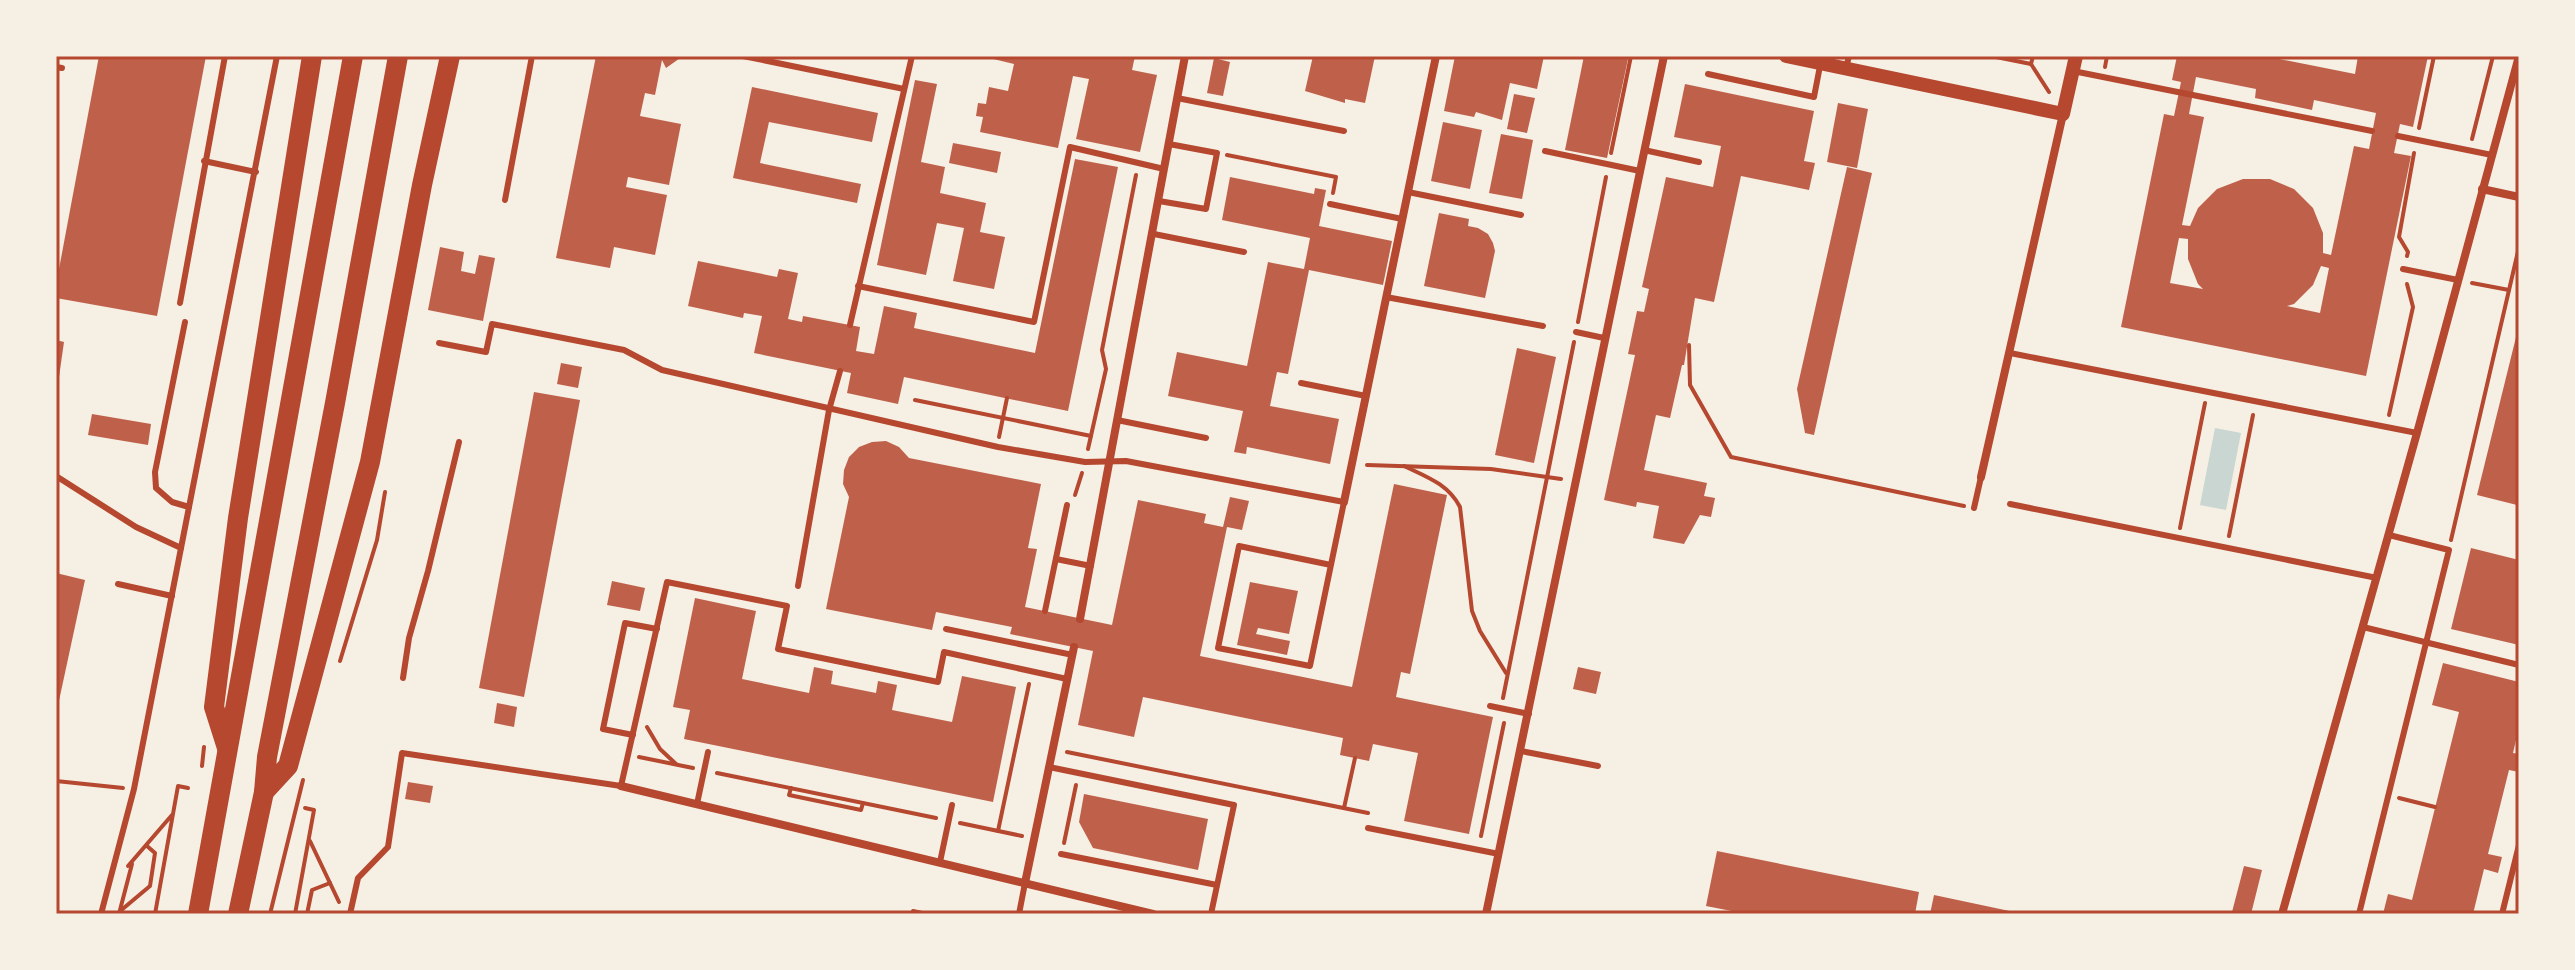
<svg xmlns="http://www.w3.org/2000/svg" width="2575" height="970" font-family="'PT Sans',sans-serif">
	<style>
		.water { fill: #c9d6d2 }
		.building { fill: #bf614a; fill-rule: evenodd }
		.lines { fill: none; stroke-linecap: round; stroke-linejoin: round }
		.path { stroke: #b5482f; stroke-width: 4 }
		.service { stroke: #b5482f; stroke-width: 6 }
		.minor { stroke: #b5482f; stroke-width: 8 }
		.tertiary { stroke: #b5482f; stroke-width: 14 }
		.primary { stroke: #b5482f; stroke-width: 20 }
		.neatline { fill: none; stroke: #b5482f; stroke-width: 3 }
	</style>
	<rect width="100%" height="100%" fill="#f6efe4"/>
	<polygon class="water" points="2215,428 2241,433 2226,510 2200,505"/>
	<g class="building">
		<polygon points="99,56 206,56 157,316 56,298 56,285"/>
		<polygon points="596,56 683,56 666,68 662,60 655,95 645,93 640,116 681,124 669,185 628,177 626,187 667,195 655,255 614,247 610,268 556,258"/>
		<polygon points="981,56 1135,56 1132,70 1157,75 1140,152 1076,139 1089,79 1073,76 1058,148 980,132 983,117 976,116 978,103 986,104 989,87 1008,91 1014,64"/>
		<polygon points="1313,56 1375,56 1365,103 1345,99 1345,103 1305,91"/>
		<polygon points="1455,56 1544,56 1537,89 1510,83 1502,120 1476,112 1474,117 1444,111"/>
		<polygon points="1584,56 1611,56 1628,59 1607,158 1565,150"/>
		<path d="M2177,56H2264L2355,74L2358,56H2428L2413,127L2400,124L2394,153L2411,156L2366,376L2121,327L2164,114L2174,116L2179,92L2181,82L2172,80ZM2196,77L2256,89L2255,98L2312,110L2314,100L2376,113L2369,149L2354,146L2331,255L2323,253V233L2313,208L2294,189L2270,179H2243L2217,189L2198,208L2190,226L2182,225L2204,117L2189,114ZM2179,238L2188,239V259L2198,284L2203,289L2170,283ZM2321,266L2329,268L2320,313L2287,306L2294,304L2313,285Z"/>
		<polygon points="1214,58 1230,62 1223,96 1207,93"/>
		<polygon points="915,80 937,84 921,162 945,167 940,193 986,203 980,232 1005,237 994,289 953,281 964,228 937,223 926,275 877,265"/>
		<polygon points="1685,84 1814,111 1804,161 1815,163 1809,190 1741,176 1714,302 1695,298 1684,365 1682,365 1670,418 1656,415 1644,470 1707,483 1704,496 1715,498 1711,517 1700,515 1684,544 1653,538 1659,506 1637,502 1636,507 1604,500 1635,355 1628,354 1637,311 1644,312 1649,289 1642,287 1666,177 1713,187 1721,146 1674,137"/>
		<polygon points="752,87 878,113 872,142 769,122 760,163 861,184 857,203 733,178"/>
		<polygon points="1514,94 1535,98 1527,133 1507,129"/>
		<polygon points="1838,103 1868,109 1857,168 1827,162"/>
		<polygon points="1443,122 1482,130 1470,189 1431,181"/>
		<polygon points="1501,134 1533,140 1522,199 1489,193"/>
		<polygon points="953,143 1001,152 997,173 949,163"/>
		<polygon points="1075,159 1118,167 1068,411 904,377 898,404 847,393 851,373 754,353 762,316 744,313 743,318 688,306 698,261 777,277 779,269 798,273 788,319 802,322 803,316 860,327 856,351 874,354 884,306 917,313 914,328 1035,353"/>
		<polygon points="1847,167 1872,173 1814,435 1805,433 1797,389"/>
		<polygon points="1230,177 1314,194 1315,188 1326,190 1319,226 1392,241 1383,285 1309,270 1288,374 1277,372 1270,406 1339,419 1330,464 1247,447 1246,454 1234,452 1243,411 1168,396 1177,352 1247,366 1268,262 1304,269 1310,238 1222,220"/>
		<polygon points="1439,213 1469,219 1468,226 1478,228 1488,234 1493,243 1495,251 1485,298 1424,286"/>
		<polygon points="440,247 464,252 461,271 475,274 479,255 495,258 483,321 428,310"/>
		<polygon points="2518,329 2519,497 2517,505 2477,495"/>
		<polygon points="56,340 64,342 58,384 56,384"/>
		<polygon points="1517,348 1556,357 1534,463 1495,455"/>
		<polygon points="561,363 582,367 578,388 557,384"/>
		<polygon points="534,392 580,400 524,697 479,688"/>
		<polygon points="92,414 151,424 148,445 88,435"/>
		<polygon points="886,441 899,447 909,458 1041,484 1028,548 1037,549 1025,607 1112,625 1138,500 1206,514 1204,523 1223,527 1230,497 1249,501 1242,530 1227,527 1200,656 1352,687 1394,484 1447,495 1410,674 1401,672 1396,697 1493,717 1469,834 1404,821 1418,753 1373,744 1369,761 1340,755 1343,738 1143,697 1134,737 1078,725 1093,651 1010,634 1012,627 936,612 932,630 826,609 849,497 843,484 844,470 849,457 859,447 872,442"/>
		<polygon points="2471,548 2519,560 2519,645 2451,629"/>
		<polygon points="56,573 85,580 57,710 56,710"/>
		<polygon points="612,581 645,588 640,611 607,605"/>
		<polygon points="1250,582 1298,591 1289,634 1258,628 1256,634 1290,641 1287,655 1237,645"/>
		<polygon points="695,598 756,611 742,679 809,693 814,667 833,671 831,684 876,693 878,681 897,685 892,710 952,722 962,676 1016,687 993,802 684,739 690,710 673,707"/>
		<polygon points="2443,663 2519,682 2519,727 2513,753 2519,754 2519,772 2509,770 2488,854 2502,857 2498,873 2484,869 2473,914 2383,914 2388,894 2412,900 2459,712 2432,705"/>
		<polygon points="1578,667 1601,672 1596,694 1573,689"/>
		<polygon points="497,703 517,707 514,727 494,723"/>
		<polygon points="408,782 433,786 430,803 405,799"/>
		<polygon points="1084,794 1208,819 1198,870 1093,848 1079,822"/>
		<polygon points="1717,851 1919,892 1915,914 1747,914 1706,906"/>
		<polygon points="2244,866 2262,870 2251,914 2232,912"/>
		<polygon points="1934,895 2019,913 2019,914 1930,914"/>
	</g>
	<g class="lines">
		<g class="path">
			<polyline points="1991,56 2031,64"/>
			<polyline points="2033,56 2031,64 2049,92"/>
			<polyline points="2105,67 2107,56"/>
			<polyline points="2419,128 2434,56"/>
			<polyline points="2472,139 2493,56"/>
			<polyline points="1611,153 1631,56"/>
			<polyline points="1227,155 1336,177 1333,193"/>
			<polyline points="2407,256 2408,252 2399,237 2414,153"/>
			<polyline points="2472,283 2509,290"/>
			<polyline points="1578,322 1606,177"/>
			<polyline points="1689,345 1690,385 1731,457 1964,506"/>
			<polyline points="915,400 1091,436"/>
			<polyline points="2389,415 2413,307 2407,284"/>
			<polyline points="999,437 1007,398"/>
			<polyline points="1088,449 1106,369 1102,350 1136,175"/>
			<polyline points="1367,465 1491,469 1561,479"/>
			<path d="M1404,466C1427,477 1448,484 1460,507L1472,611L1480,631L1506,673"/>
			<polyline points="1075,495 1082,473"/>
			<polyline points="2180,528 2205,403"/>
			<polyline points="2229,536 2253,415"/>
			<polyline points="2451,540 2519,247"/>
			<polyline points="340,661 377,540 385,492"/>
			<polyline points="1503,698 1574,342"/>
			<polyline points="647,727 660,749 676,764"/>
			<polyline points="1067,752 1368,813"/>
			<polyline points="639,757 693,768"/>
			<polyline points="202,766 204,747"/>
			<polyline points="717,773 936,818"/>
			<polyline points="56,781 123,788"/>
			<polyline points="791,788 789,795 861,810 863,803"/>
			<polyline points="2399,798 2435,807"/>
			<polyline points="1344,808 1355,758"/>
			<polyline points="960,823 1022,836"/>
			<polyline points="998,831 1029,684"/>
			<polyline points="1481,836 1504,723"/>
			<polyline points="310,841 339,902"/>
			<polyline points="1064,843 1076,785"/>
			<polyline points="128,866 172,815"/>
			<polyline points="120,910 132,864"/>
			<polyline points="913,911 927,914"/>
			<polyline points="119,912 150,886 155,853 147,846"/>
			<polyline points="155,914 178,786 188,788"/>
			<polyline points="270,914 303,780"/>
			<polyline points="295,914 314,810 305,808"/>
			<polyline points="307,914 312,890 330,883"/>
		</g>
		<g class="service">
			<polyline points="743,56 904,89"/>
			<polyline points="56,67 62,68"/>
			<polyline points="1846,68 1849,56"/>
			<polyline points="2073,71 2372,131"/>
			<polyline points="1708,74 1814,97 1820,66"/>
			<polyline points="1177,98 1344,131"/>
			<polyline points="2398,136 2492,155"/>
			<polyline points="1644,150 1699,162"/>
			<polyline points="1545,151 1640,171"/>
			<polyline points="204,161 256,172"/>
			<polyline points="1408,192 1521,215"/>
			<polyline points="505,200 532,56"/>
			<polyline points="1159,201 1206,209 1217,153 1169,144"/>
			<polyline points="1330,204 1402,219"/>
			<polyline points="1154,234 1244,252"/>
			<polyline points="2403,269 2458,280"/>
			<polyline points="858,286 1034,322 1070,147 1164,169"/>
			<polyline points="1386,297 1543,326"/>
			<polyline points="180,303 225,56"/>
			<polyline points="185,322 155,472 156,488 172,502 189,507"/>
			<polyline points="850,325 912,56"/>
			<polyline points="1576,332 1604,338"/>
			<polyline points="439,343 486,352 492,324 624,350 662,370 998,447 1085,462 1126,461 1344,502 1310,666 1218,648 1239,546 1331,565"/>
			<polyline points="2010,353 2417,433"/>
			<polyline points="1301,383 1366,396"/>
			<polyline points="1117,420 1206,438"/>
			<polyline points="56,476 136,527 181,548"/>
			<polyline points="2010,504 2377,578"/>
			<polyline points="1974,508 1981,477"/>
			<polyline points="1056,559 1091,566"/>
			<polyline points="118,584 172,596"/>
			<polyline points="798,586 829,410 840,371"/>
			<polyline points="1045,611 1067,505"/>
			<polyline points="2363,627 2519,665"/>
			<polyline points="946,629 1073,655"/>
			<polyline points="403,678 409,638 428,571 459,442"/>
			<polyline points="1490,706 1529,714"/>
			<polyline points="633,735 603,729 625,623 657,629"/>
			<polyline points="1521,751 1598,766"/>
			<polyline points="1049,767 1234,805 1211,914"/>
			<polyline points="697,804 708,752"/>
			<polyline points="1368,828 1499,854"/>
			<polyline points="1061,854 1217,885"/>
			<polyline points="940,862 952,805"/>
			<polyline points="101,914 134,789 277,56"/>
			<polyline points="350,914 358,878 388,847 402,753 621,786 667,582 787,606 778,649 938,682 944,652 1067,679"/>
			<polyline points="1019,914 1025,883"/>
			<polyline points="2359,914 2449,550 2389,535"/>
			<polyline points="2502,914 2519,845"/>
		</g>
		<g class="minor">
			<polyline points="2482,189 2519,197"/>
			<polyline points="1981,477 2063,114"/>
			<polyline points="1344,502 1436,56"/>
			<polyline points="1080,619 1185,56"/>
			<polyline points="621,786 1153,914"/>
			<polyline points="1025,883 1074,647"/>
			<polyline points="1486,914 1664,56"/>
			<polyline points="2282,914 2417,433 2519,56"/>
		</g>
		<polyline class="tertiary" points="1786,56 2063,114 2076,56"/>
		<g class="primary">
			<polyline points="227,748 214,707 238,518 312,56"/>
			<polyline points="264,792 288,766 370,462 422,185 450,56"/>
			<polyline points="198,914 353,56"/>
			<polyline points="238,914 264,792 267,757 335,403 398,56"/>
		</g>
	</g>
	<rect width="2575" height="970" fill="none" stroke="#f6efe4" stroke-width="116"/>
	<rect x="58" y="58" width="2459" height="854" class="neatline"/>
</svg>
